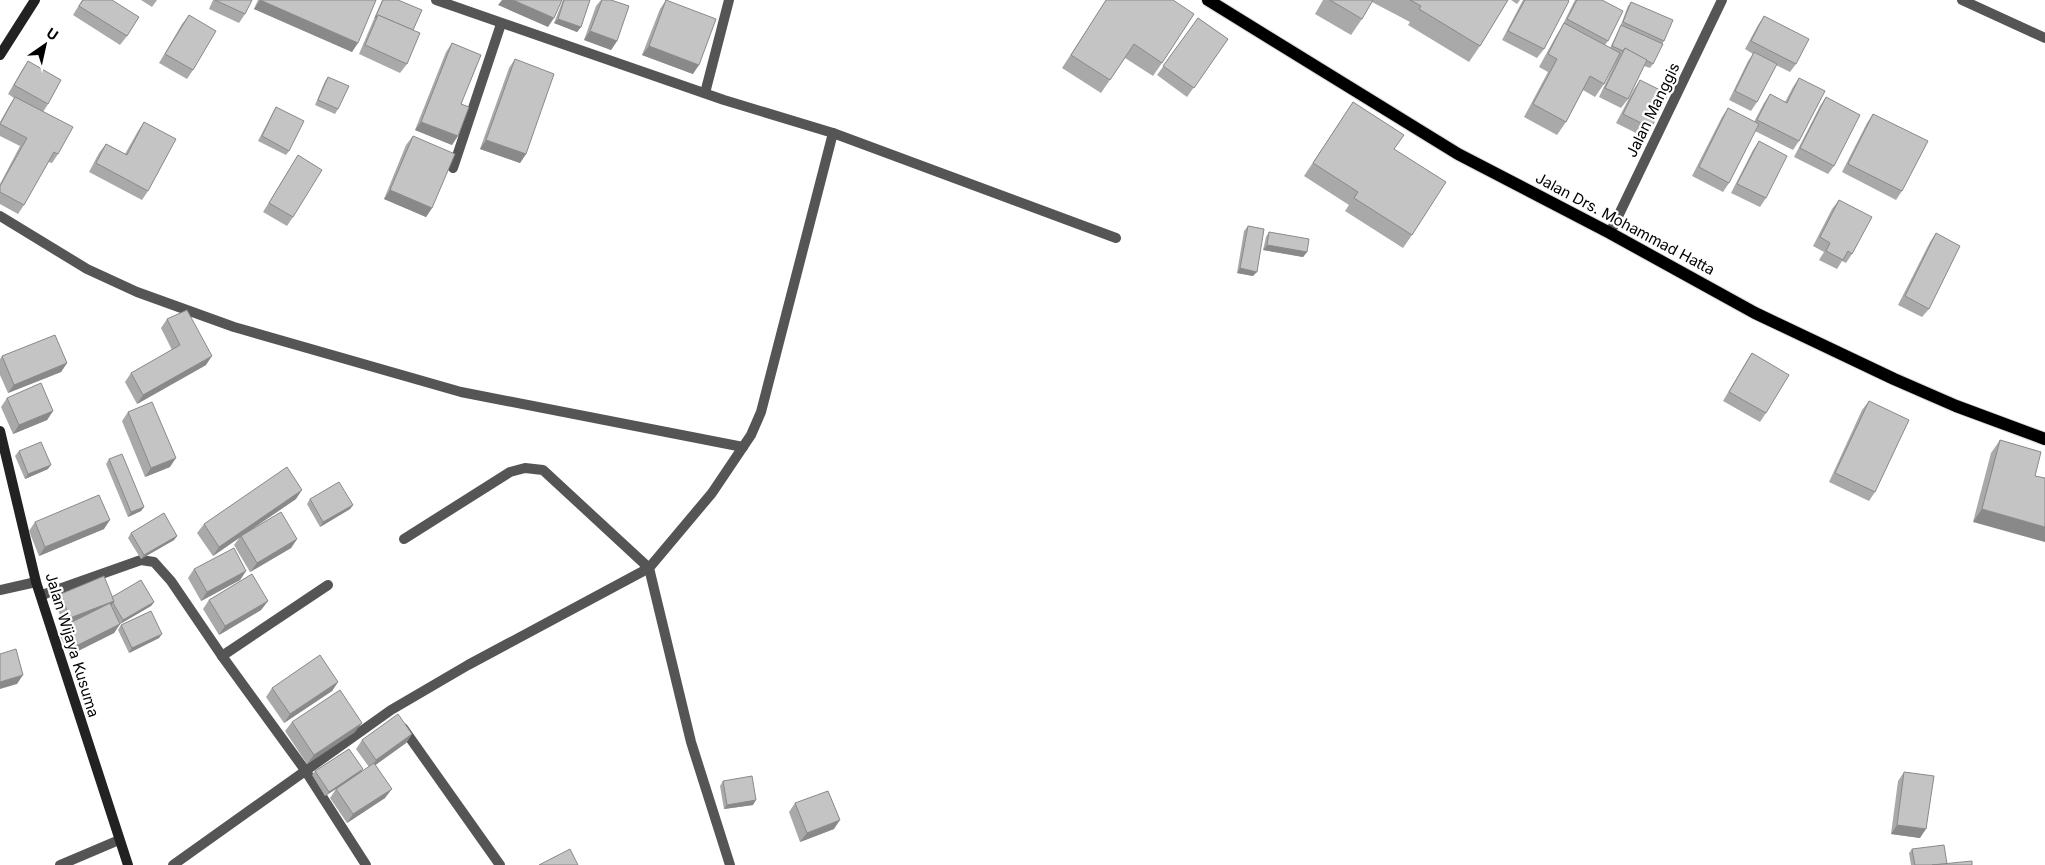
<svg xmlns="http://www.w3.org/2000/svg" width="2045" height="865" font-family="Inter,sans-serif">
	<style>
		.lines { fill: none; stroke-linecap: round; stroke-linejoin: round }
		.primary-casing { stroke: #dbdbdb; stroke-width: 14 }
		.minor { stroke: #555; stroke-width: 10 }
		.secondary { stroke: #222; stroke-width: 10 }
		.primary { stroke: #000; stroke-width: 12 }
		.wall { fill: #a9a9a9 }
		.shaded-wall { fill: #898989 }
		.building { fill: #c4c4c4; stroke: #898989 }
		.labels { text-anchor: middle; stroke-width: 4.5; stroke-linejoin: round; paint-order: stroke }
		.street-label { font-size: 15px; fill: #000; stroke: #fff }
	</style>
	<rect width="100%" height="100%" fill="#fff"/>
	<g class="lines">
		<defs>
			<polyline id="primary" points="1208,0 1458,154 1610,233 1755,313 1894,379 1956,406 2045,439"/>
		</defs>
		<use href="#primary" class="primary-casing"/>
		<g class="minor">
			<polyline points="436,0 724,100 833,133 1116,238"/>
			<polyline points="1962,0 2045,38"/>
			<polyline points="705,93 729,0"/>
			<polyline points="453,168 501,24"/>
			<polyline points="0,216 87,269 137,292 234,327 461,392 743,447"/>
			<polyline points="1610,233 1722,0"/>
			<polyline points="404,539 510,472 525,468 543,470 649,568 691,742 730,865"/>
			<polyline points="0,590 36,582"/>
			<polyline points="42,595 141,560 154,562 171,581 222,656 305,770 366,865"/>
			<polyline points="222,656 328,585"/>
			<polyline points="403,728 500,865"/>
			<polyline points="60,865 119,840"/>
			<polyline points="173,865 391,710 468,665 649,568 712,493 751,435 761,412 833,133"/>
		</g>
		<g class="secondary">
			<polyline points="0,55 35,0"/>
			<polyline points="0,431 36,582 128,865"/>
		</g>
		<use href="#primary" class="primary"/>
	</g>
	<g class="wall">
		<polygon points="82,0 112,0 127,36 120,45 73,15"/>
		<polygon points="141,0 157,0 152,7"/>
		<polygon points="213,0 252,0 245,14 239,23 209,9"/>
		<polygon points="258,0 376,0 352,52 254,9"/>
		<polygon points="382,0 398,0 413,30 407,64 400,73 359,54"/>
		<polygon points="563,0 590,0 581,27 577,32 554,23"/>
		<polygon points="601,0 611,0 617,41 611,50 584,40 596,6"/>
		<polygon points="666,0 693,74 642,55 660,9"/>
		<polygon points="1106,0 1173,0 1162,63 1153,76 1125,58 1101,93 1062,68"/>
		<polygon points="1323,0 1508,0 1480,46 1469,62 1408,25 1410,22 1372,2 1362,19 1351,35 1315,14"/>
		<polygon points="1511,0 1520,0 1517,4"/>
		<polygon points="1523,0 1568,0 1544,49 1537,58 1502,40"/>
		<polygon points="1575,0 1602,0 1608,41 1605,45 1610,48 1620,27 1628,6 1631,2 1664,41 1662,44 1653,64 1650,68 1644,66 1628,99 1621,108 1599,97 1619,55 1604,84 1595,97 1583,90 1566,122 1557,135 1524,117 1548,72 1539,67 1556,36 1561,28"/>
		<polygon points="189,15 193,70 187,79 159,63 182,24"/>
		<polygon points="1764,16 1796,64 1790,72 1776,65 1757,102 1751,111 1729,100 1748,61 1753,54 1745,49 1758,25"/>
		<polygon points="1198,18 1228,39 1187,97 1157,75"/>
		<polygon points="452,43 461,104 452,145 415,130 446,52"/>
		<polygon points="515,59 526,154 520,163 480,149 509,68"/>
		<polygon points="28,61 48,104 43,112 58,154 52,163 48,162 24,205 18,214 0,204 0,184 20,146 0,136 0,122 9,106 14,98 8,94 22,70"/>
		<polygon points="328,77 338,109 335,114 315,105 325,81"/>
		<polygon points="1799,78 1799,141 1793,150 1755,131 1729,183 1723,192 1692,176 1722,117 1728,108 1754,122 1764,103 1770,94 1785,102 1793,87"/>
		<polygon points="1640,80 1651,128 1644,137 1616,123 1634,89"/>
		<polygon points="1826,97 1834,166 1828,174 1794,157 1820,106"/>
		<polygon points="1353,102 1394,149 1412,235 1403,248 1345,211 1349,205 1304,176"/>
		<polygon points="276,107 289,151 286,155 258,141 273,112"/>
		<polygon points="1873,114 1902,191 1896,200 1842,172 1867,123"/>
		<polygon points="144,122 148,191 142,200 89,172 99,153 106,144 125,154 138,131"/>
		<polygon points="413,136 432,208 426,217 384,199 406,145"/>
		<polygon points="1759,141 1766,198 1760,207 1731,193 1753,150"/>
		<polygon points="298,155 293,217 287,226 263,212"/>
		<polygon points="1839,200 1852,254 1846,263 1842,261 1837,269 1819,260 1824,252 1813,246 1832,209"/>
		<polygon points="1248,226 1253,276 1237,273 1244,231"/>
		<polygon points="1269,232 1307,252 1303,257 1263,250 1266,237"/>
		<polygon points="1936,233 1929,309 1922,317 1898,305 1930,242"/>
		<polygon points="167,319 206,365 137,404 125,382 131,373 172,350 161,328"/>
		<polygon points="1752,353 1766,413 1760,422 1723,401 1746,362"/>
		<polygon points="2,356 67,363 61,372 8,393 0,375 0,359"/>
		<polygon points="7,398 53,411 47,420 13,434 1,407"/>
		<polygon points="1869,401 1875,492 1869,501 1829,482 1862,410"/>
		<polygon points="128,412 170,467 145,477 122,421"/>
		<polygon points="2000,440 2041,452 1973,522 1991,453"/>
		<polygon points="19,451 48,469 25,479 15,456"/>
		<polygon points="109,459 144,507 141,511 128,517 106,464"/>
		<polygon points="296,499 244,534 297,539 291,548 250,572 234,545 240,537 213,556 197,533 204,524"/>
		<polygon points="310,499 353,505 350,509 320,527 307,504"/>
		<polygon points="35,522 104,529 39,556 29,531"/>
		<polygon points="131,533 177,536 174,540 141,559 128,538"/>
		<polygon points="194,569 246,571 240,580 201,601 188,578"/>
		<polygon points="61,594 154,602 151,606 120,624 114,633 70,655 59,634 64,626 55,602"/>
		<polygon points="209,600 268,601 261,610 219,635 203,609"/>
		<polygon points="121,625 159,638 129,653 118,630"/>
		<polygon points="338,682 332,691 284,723 266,697 272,688"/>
		<polygon points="292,722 355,732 307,764 285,731"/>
		<polygon points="412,734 406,743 375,765 385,798 347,823 330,798 336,789 325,796 312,775 315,771 360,773 369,767 356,749 362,740"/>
		<polygon points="1904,772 1920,838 1891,834 1898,781"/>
		<polygon points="723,781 753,805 724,809 720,786"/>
		<polygon points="795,803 834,829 800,842 789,812"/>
		<polygon points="1912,849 1947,864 1972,865 1911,865 1909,853"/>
	</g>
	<g class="shaded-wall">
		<polygon points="260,0 358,43 352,52 254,9"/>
		<polygon points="502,0 513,0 554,18 548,27 498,5"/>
		<polygon points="558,19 581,27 577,32 554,23"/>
		<polygon points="590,31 617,41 611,50 584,40"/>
		<polygon points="649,46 699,65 693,74 642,55"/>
		<polygon points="421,122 458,136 452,145 415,130"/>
		<polygon points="486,140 526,154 520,163 480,149"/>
		<polygon points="390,190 432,208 426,217 384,199"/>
		<polygon points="1267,245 1307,252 1303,257 1263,250"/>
		<polygon points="1240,268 1257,272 1253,276 1237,273"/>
		<polygon points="212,356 206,365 137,404 143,395"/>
		<polygon points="67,363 61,372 8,393 14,385"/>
		<polygon points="53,411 47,420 13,434 19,425"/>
		<polygon points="176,458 170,467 145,477 151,468"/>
		<polygon points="51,465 48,469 25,479 28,474"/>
		<polygon points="302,490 296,499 213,556 219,547"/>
		<polygon points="353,505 350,509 320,527 323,522"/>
		<polygon points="144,507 141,511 128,517 131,512"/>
		<polygon points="1982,509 2045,527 2045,542 1973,522"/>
		<polygon points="110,520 104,529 39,556 45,547"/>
		<polygon points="177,536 174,540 141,559 144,555"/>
		<polygon points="297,539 291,548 250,572 257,563"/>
		<polygon points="246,571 240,580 201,601 207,592"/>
		<polygon points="114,601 108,610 66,625 64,627 70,618"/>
		<polygon points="268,601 261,610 219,635 225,626"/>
		<polygon points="154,602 151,606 120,624 114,633 70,655 76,646 120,624 123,620"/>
		<polygon points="162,634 159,638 129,653 132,648"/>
		<polygon points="23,675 17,684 0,689 0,682"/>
		<polygon points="338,682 332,691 284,723 290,714"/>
		<polygon points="362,723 355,732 307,764 314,755"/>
		<polygon points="412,734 406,743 370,769 376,760"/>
		<polygon points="363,769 359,774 325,796 329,792"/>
		<polygon points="392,789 385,798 347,823 353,814"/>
		<polygon points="756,800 753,805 724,809 727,805"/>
		<polygon points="840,820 834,829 800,842 807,833"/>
		<polygon points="1897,825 1926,829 1920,838 1891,834"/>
	</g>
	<g class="building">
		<polygon points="83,0 112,0 139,17 127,36 79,6"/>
		<polygon points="215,0 252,0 245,14"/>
		<polygon points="260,0 376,0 358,43"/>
		<polygon points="383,0 398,0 422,10 413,30 378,15 375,18"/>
		<polygon points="513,0 562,0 554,18"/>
		<polygon points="564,0 590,0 581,27 558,19"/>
		<polygon points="602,0 611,0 629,6 617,41 590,31"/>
		<polygon points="666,0 716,19 699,65 649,46"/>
		<polygon points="1106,0 1173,0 1194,14 1162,63 1134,44 1110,80 1071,55"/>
		<polygon points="1330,0 1373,0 1362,19"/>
		<polygon points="1410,0 1508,0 1480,46 1419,9 1421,6"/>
		<polygon points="1525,0 1568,0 1569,1 1544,49 1508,31"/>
		<polygon points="1577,0 1602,0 1623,11 1608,41 1567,19"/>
		<polygon points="1631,2 1673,20 1664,41 1623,22"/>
		<polygon points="189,15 216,31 193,70 165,54"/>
		<polygon points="378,15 420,33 407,64 365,45"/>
		<polygon points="1764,16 1809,39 1796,64 1751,41"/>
		<polygon points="1198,18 1228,39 1194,88 1163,66"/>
		<polygon points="1564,23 1620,53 1604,84 1590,76 1566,122 1533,104 1557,59 1548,54"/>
		<polygon points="1621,25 1663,44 1653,64 1625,48 1623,51 1612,46"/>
		<polygon points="452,43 481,55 461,104 469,107 458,136 421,122"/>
		<polygon points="1625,48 1647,60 1628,99 1605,88"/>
		<polygon points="1754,52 1777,64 1757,102 1735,91"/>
		<polygon points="515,59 554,74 526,154 486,140"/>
		<polygon points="28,61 61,80 48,104 14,85"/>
		<polygon points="328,77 349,86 338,109 318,100"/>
		<polygon points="1799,78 1825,91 1799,141 1757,120 1770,94 1787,103"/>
		<polygon points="1640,80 1668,94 1651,128 1623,114"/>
		<polygon points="15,97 73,127 58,154 54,152 24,205 0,192 0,186 27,138 0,124"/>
		<polygon points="1826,97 1860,115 1834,166 1800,148"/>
		<polygon points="1353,102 1404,135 1394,149 1446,182 1412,235 1354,198 1358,192 1313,163"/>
		<polygon points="276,107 304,121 289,151 262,136"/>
		<polygon points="1728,108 1759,124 1729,183 1699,167"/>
		<polygon points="1873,114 1928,141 1902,191 1848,164"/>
		<polygon points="144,122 176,139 148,191 96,163 106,144 127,155"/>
		<polygon points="413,136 455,154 432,208 390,190"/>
		<polygon points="1759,141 1787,156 1766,198 1737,184"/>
		<polygon points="298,155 322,170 293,217 269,203"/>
		<polygon points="1839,200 1872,217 1852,254 1848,251 1843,260 1826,251 1830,243 1820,237"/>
		<polygon points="1248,226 1264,229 1257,272 1240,268"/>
		<polygon points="1269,232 1309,239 1307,252 1267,245"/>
		<polygon points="1936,233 1960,246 1929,309 1905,296"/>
		<polygon points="187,310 212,356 143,395 131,373 180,345 167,319"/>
		<polygon points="55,335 67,363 14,385 2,356"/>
		<polygon points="1752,353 1789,375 1766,413 1729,392"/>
		<polygon points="41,383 53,411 19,425 7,398"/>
		<polygon points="1869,401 1909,420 1875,492 1835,473"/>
		<polygon points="152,402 176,458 151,468 128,412"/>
		<polygon points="2000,440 2041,452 2035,476 2045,478 2045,527 1982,509"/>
		<polygon points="41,442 51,465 28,474 19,451"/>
		<polygon points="122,454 144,507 131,512 109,459"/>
		<polygon points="287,467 302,490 219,547 204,524"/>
		<polygon points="339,482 353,505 323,522 310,499"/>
		<polygon points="99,495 110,520 45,547 35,522"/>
		<polygon points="281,512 297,539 257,563 241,536"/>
		<polygon points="164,513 177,536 144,555 131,533"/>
		<polygon points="234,548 246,571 207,592 194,569"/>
		<polygon points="252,574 268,601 225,626 209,600"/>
		<polygon points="104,576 114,601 70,618 61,594"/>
		<polygon points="141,580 154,602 123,620 113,603 114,601 112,597"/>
		<polygon points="110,603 120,624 76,646 66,625"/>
		<polygon points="151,611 162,634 132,648 121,625"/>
		<polygon points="16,649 23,675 0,682 0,654"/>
		<polygon points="320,655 338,682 290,714 272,688"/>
		<polygon points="340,690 362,723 314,755 292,722"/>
		<polygon points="398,714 412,734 376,760 362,740"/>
		<polygon points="349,749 363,769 329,792 315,771"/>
		<polygon points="374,763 392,789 353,814 336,789"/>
		<polygon points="1904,772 1934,776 1926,829 1897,825"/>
		<polygon points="752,776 756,800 727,805 723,781"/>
		<polygon points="828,791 840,820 807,833 795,803"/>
		<polygon points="1944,845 1947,864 1932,865 1915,865 1912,849"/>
		<polygon points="570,849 578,865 539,865"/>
		<polygon points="1972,861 1972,865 1932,865"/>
	</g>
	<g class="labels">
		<g class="street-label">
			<text transform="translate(1653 110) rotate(-64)" y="5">Jalan Manggis</text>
			<text transform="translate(1625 224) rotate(28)" y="5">Jalan Drs. Mohammad Hatta</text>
			<text transform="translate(72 645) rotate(73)" y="5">Jalan Wijaya Kusuma</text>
		</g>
	</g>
	<g transform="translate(45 45) rotate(34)" stroke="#ffffff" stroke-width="4" paint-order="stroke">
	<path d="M0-4L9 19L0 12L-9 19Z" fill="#000000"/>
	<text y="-8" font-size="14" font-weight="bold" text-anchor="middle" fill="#000000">U</text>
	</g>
</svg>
